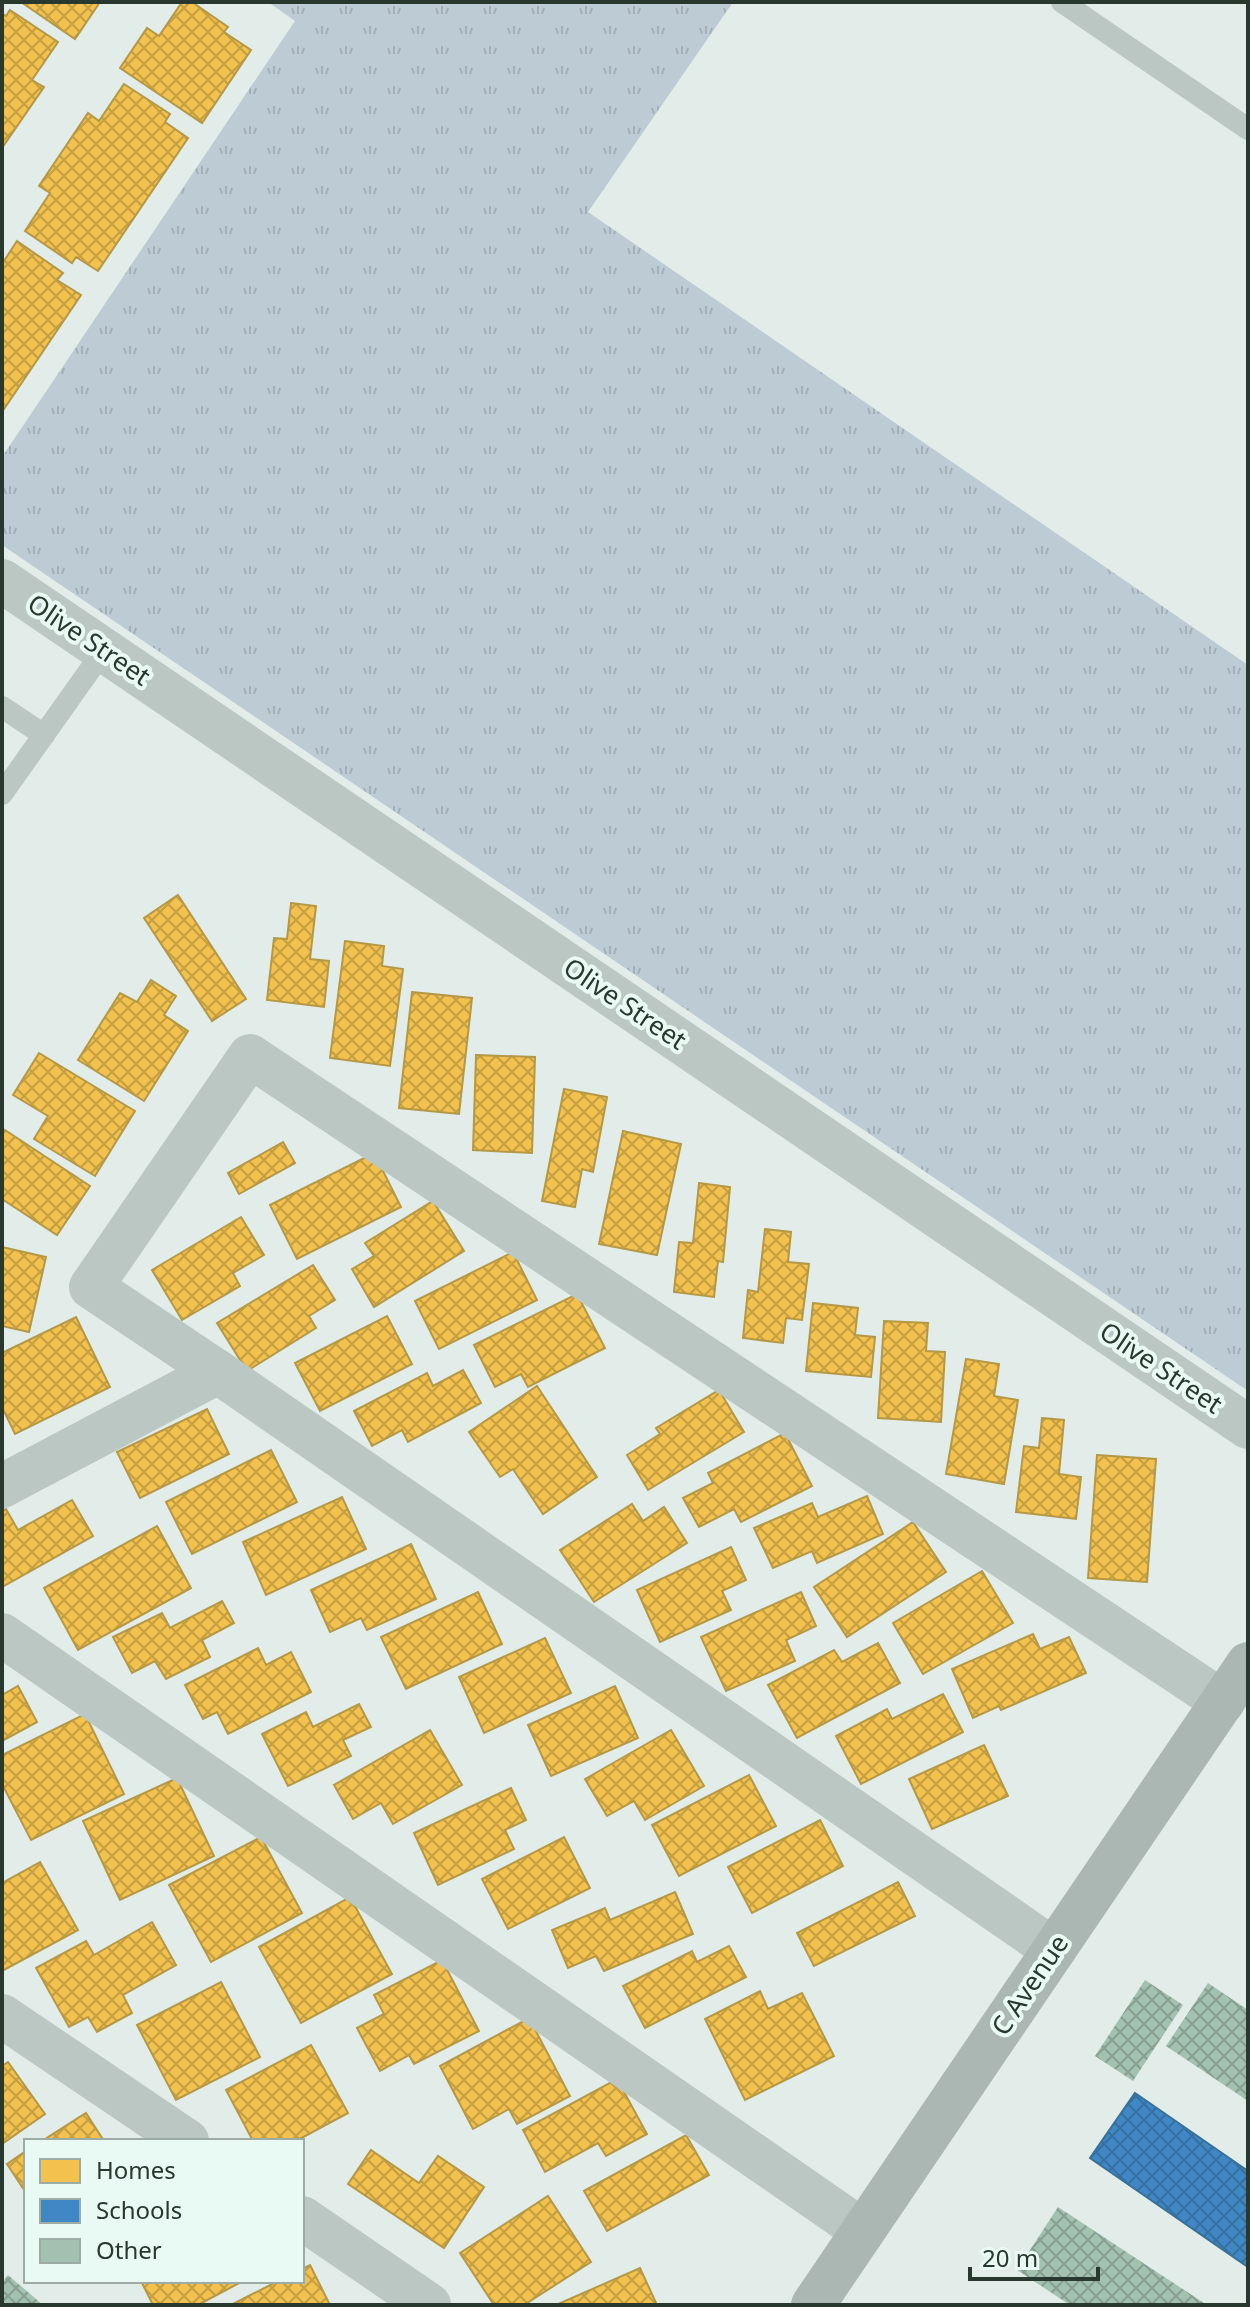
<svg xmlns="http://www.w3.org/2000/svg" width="1250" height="2307" font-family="'Noto Sans',sans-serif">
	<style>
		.grass { fill: url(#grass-tufts) }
		.homes { fill: url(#homes-cross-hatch); stroke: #b59845; stroke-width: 2 }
		.schools { fill: url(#schools-cross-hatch); stroke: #387098; stroke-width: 2 }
		.building { fill: url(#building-cross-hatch) }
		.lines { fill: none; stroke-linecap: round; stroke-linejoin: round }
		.lane { stroke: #bac7c2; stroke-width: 22 }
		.street { stroke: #bac7c2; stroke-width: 44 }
		.secondary { stroke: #abb7b2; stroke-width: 44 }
		.labels { text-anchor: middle; stroke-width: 8; stroke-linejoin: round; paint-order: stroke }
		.street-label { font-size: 26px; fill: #28382f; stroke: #e9faf4 }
	</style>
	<defs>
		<pattern id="grass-tufts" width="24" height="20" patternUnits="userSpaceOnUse" patternTransform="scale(2)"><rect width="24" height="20" fill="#bccbd4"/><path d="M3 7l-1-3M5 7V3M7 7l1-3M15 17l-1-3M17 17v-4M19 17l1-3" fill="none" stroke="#a2afb6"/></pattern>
		<pattern id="homes-cross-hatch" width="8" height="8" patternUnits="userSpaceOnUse" patternTransform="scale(2)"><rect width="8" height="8" fill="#f2c14e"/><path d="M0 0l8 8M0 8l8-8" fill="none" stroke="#c49e41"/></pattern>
		<pattern id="schools-cross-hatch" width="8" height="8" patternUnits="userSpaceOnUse" patternTransform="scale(2)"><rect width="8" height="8" fill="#3f88c5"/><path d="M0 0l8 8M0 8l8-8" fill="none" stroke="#3570a0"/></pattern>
		<pattern id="building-cross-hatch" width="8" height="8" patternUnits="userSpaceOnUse" patternTransform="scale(2)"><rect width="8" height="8" fill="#a3c1b0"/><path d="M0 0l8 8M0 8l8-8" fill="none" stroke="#859e90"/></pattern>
	</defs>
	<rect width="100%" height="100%" fill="#e2edea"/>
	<polygon class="grass" points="268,2 733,2 588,212 1248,665 1248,1391 2,545 2,457 295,21"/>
	<g class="homes">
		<polygon points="21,2 100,2 75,39"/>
		<polygon points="182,2 192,2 228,27 224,32 251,50 202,123 120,68 147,28 159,36"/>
		<polygon points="10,10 58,42 32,80 44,87 2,148 2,14 6,16"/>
		<polygon points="124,84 170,114 165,122 188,138 98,271 76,257 72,263 25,231 50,193 39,186 88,113 99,121"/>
		<polygon points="17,241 63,273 57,280 81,295 2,412 2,264"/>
		<polygon points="178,895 246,999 212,1021 144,918"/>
		<polygon points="291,903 316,906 310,959 329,961 324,1007 267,1000 274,938 287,939"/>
		<polygon points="345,941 384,946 382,966 403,969 390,1066 330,1058"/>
		<polygon points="151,980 176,996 164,1015 188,1031 144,1101 78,1060 120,993 137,1002"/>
		<polygon points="412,992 472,998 459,1114 399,1108"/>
		<polygon points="39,1053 135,1111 95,1176 34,1139 48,1116 13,1095"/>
		<polygon points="476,1055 535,1057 532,1153 473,1150"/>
		<polygon points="564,1089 607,1097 593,1172 582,1169 575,1207 542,1201"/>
		<polygon points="5,1130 90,1186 57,1235 2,1199 2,1135"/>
		<polygon points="623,1131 681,1144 657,1255 599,1244"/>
		<polygon points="283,1142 295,1163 239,1194 228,1173"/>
		<polygon points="374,1153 401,1207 297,1259 270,1205"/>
		<polygon points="699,1183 730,1187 723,1262 718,1261 714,1297 674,1292 679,1242 693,1243"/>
		<polygon points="433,1201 464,1251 374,1307 352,1269 374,1256 365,1243"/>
		<polygon points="241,1217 264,1255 233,1273 240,1286 182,1320 152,1270"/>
		<polygon points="765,1229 791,1232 788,1262 809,1264 802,1320 786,1318 783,1343 743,1338 748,1290 758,1292"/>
		<polygon points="2,1247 46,1257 29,1332 2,1326"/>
		<polygon points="513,1252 537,1300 439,1349 415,1301"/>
		<polygon points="313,1265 335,1300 309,1316 316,1328 247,1371 217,1323"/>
		<polygon points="577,1294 605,1348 528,1387 521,1374 495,1387 474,1345"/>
		<polygon points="813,1303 858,1308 855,1335 875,1337 871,1377 806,1371"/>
		<polygon points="387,1316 412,1364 320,1411 295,1363"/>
		<polygon points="76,1317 110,1387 15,1434 2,1407 2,1353"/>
		<polygon points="884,1321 928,1323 926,1351 945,1352 941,1422 878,1418"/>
		<polygon points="966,1359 999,1364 994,1396 1018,1400 1004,1484 946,1474"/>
		<polygon points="463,1370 481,1403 408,1442 402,1430 372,1446 354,1411 427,1373 433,1386"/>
		<polygon points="537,1386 597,1477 543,1514 513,1469 500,1477 469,1432"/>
		<polygon points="719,1390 744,1432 648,1490 627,1455 660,1434 656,1428"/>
		<polygon points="207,1409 229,1454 140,1498 117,1452"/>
		<polygon points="1042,1418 1064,1420 1059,1474 1081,1477 1076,1519 1016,1512 1024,1446 1039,1448"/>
		<polygon points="785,1433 812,1486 741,1522 734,1509 699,1527 683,1498 713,1483 708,1473"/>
		<polygon points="271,1450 297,1502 192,1554 166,1502"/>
		<polygon points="1097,1455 1156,1459 1147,1582 1088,1578"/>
		<polygon points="867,1496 883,1534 817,1563 812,1551 773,1568 754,1528 812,1503 818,1517"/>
		<polygon points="342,1497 366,1549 266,1595 243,1542"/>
		<polygon points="72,1500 93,1536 2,1587 2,1511 6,1509 18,1530"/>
		<polygon points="632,1504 643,1521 664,1507 687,1543 594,1602 560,1550"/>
		<polygon points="913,1522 946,1572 847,1637 814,1587"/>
		<polygon points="157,1526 191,1588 78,1650 44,1588"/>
		<polygon points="411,1544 436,1599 367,1630 361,1618 330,1632 311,1590"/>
		<polygon points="731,1547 746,1580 722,1591 731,1610 660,1642 637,1590"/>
		<polygon points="982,1571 1013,1623 923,1674 893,1623"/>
		<polygon points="478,1592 502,1644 406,1689 381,1637"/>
		<polygon points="801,1592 816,1626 786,1640 795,1661 726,1691 701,1637"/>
		<polygon points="222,1601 234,1623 202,1640 210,1657 166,1679 155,1661 132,1673 113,1637 162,1613 170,1628"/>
		<polygon points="1033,1634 1040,1649 1069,1637 1086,1673 1001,1710 999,1706 973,1718 952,1669"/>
		<polygon points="545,1638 571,1693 484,1733 459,1677"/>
		<polygon points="878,1643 900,1683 797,1738 768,1685 834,1650 842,1662"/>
		<polygon points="258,1648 266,1665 291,1652 311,1692 228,1734 217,1712 203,1719 185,1685"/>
		<polygon points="18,1686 37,1722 2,1741 2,1695"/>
		<polygon points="615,1686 638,1738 551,1776 528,1725"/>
		<polygon points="943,1694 963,1732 861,1784 836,1736 887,1709 892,1719"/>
		<polygon points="359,1704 371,1727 343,1740 351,1756 288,1786 262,1734 306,1712 313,1727"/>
		<polygon points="85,1714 124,1794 31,1840 2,1784 2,1755"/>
		<polygon points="430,1730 462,1785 393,1824 381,1803 353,1819 334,1785"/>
		<polygon points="671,1730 704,1786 645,1820 634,1801 607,1816 585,1779"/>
		<polygon points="984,1745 1008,1796 932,1829 909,1779"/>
		<polygon points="749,1775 776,1826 679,1876 652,1825"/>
		<polygon points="177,1778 214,1856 120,1900 83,1821"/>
		<polygon points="511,1788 526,1820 505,1830 514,1849 438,1885 414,1833"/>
		<polygon points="820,1820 843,1866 752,1913 728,1867"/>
		<polygon points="261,1837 302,1913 211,1962 169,1885"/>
		<polygon points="564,1837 590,1888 508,1929 482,1879"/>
		<polygon points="40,1862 78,1930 2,1971 2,1883"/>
		<polygon points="898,1882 915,1916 814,1966 797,1933"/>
		<polygon points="675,1892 693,1934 604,1971 596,1956 568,1968 552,1930 605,1908 610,1920"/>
		<polygon points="350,1897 392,1974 301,2023 259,1947"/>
		<polygon points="152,1922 176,1965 123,1995 132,2013 97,2032 88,2017 69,2027 36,1968 86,1941 94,1955"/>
		<polygon points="729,1946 746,1977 645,2028 623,1986 692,1951 697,1962"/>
		<polygon points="442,1960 479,2031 414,2064 409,2055 380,2071 357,2028 384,2014 374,1995"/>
		<polygon points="221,1982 260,2057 176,2100 137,2025"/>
		<polygon points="760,1991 768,2009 802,1993 834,2056 745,2100 705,2019"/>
		<polygon points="529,2018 570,2096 517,2124 509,2109 473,2129 440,2066"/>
		<polygon points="311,2045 348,2113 296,2141 253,2141 226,2090"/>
		<polygon points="8,2062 45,2114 2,2144 2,2066"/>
		<polygon points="617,2079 647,2134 606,2156 598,2143 545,2172 523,2130"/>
		<polygon points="86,2113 104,2141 42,2141"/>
		<polygon points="686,2135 709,2175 607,2231 584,2191"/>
		<polygon points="371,2150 419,2183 438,2156 484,2187 444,2248 348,2184"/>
		<polygon points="26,2151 26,2193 7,2164"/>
		<polygon points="548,2196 591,2262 524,2305 494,2305 460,2253"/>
		<polygon points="310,2265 330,2305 231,2305 278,2281 302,2281 302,2269"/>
		<polygon points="640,2268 657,2305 556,2305"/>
		<polygon points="141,2281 243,2281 198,2305 153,2305"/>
	</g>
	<polygon class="schools" points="1135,2093 1248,2171 1248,2267 1090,2158"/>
	<g class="building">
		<polygon points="1145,1980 1183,2005 1133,2081 1095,2056"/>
		<polygon points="1208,1983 1248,2010 1248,2101 1166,2046"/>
		<polygon points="1058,2207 1207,2305 1070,2305 1017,2270"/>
		<polygon points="8,2275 43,2305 2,2305 2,2283"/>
	</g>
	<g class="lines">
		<g class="lane">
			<polyline points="1062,2 1248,129"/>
			<polyline points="2,707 44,735"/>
			<polyline points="2,794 104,650"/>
		</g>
		<g class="street">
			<polyline points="2,581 1248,1427"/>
			<polyline points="2,1486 218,1372"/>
			<polyline points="2,1635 863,2231"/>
			<polyline points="1054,1950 218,1372 91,1287 250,1056 1223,1702"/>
			<polyline points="2,2016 187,2141"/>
			<polyline points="302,2218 429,2305"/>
		</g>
		<polyline class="secondary" points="813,2305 1248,1664"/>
	</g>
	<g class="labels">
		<g class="street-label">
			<text transform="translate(89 640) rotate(34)" y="9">Olive Street</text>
			<text transform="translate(625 1004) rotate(34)" y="9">Olive Street</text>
			<text transform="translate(1161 1368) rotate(34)" y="9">Olive Street</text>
			<text transform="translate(1030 1985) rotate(-56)" y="9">C Avenue</text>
		</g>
	</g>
	<rect width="1250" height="2307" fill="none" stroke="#28382f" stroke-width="8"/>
	<rect x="24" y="2139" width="280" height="144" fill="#e9faf4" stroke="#9caca5" stroke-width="2"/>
	<rect x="40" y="2159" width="40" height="24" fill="#f2c14e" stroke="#9caca5" stroke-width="2"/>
	<text x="96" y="2179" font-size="24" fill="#28382f">Homes</text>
	<rect x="40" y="2199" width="40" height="24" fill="#3f88c5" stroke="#9caca5" stroke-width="2"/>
	<text x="96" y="2219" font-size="24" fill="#28382f">Schools</text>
	<rect x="40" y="2239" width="40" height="24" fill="#a3c1b0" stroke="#9caca5" stroke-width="2"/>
	<text x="96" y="2259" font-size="24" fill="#28382f">Other</text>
	<path d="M970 2267v12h128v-12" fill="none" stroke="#28382f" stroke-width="4"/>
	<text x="982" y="2267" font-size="24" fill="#28382f" stroke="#e9faf4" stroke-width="6" paint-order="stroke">20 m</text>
</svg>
